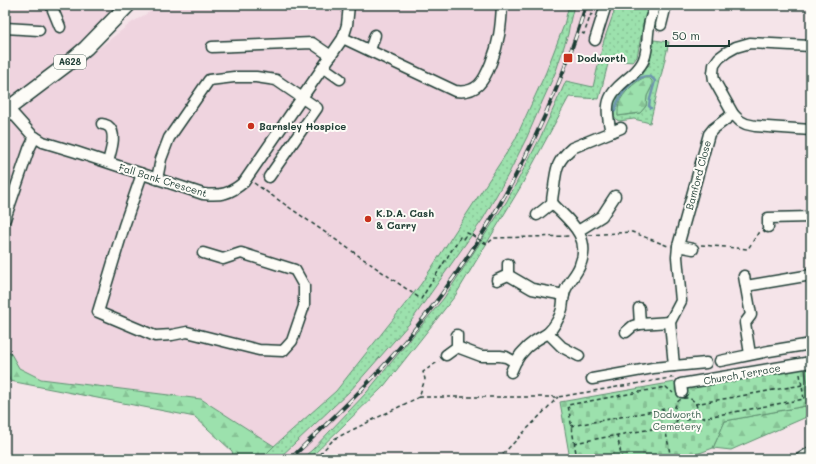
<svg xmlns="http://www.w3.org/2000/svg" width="816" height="464" font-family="Mali,sans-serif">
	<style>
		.built { fill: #efd4df }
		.grass { fill: url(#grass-dots); stroke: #5e8f70; fill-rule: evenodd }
		.forest { fill: url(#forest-firs); stroke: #5e8f70 }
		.cemetery { fill: url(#cemetery-stones); stroke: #5e8f70 }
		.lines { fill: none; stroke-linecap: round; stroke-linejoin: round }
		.stream { stroke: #6d95ad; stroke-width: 2.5 }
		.minor-casing { stroke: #1f3d34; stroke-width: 13 }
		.highway-casing { stroke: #1f3d34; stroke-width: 17 }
		.path { stroke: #1f3d34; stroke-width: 1.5; stroke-dasharray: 4 3; stroke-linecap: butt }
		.minor { stroke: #fdfcf7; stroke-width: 10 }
		.highway { stroke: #fdfcf7; stroke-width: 14 }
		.rail-casing { stroke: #1f3d34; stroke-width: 4 }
		.rail { stroke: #fdfcf7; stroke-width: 2.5; stroke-dasharray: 8; stroke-linecap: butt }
		.path-bridge { stroke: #1f3d34; stroke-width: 1.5; stroke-dasharray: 4 3; stroke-linecap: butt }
		.poi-dot { fill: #c8321e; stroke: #fdfcf7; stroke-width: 1.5 }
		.labels { text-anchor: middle; stroke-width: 4; stroke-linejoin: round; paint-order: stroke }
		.shield { fill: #fdfcf7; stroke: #62766e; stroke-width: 1 }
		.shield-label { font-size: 9px; font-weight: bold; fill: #1f3d34 }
		.poi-label { font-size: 10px; font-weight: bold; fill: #1f3d34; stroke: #fdfcf7; text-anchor: start }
		.street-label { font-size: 10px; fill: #1f3d34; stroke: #fdfcf7 }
		.park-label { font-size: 10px; fill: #385e4c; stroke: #fdfcf7 }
	</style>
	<defs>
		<pattern id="grass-dots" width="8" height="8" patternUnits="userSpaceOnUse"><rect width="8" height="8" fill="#9ce1ad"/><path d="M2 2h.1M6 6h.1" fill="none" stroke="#86c295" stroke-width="1.8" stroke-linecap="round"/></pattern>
		<pattern id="forest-firs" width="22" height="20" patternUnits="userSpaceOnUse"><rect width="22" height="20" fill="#9ce1ad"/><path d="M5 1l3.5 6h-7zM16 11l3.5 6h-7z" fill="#86c295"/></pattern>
		<pattern id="cemetery-stones" width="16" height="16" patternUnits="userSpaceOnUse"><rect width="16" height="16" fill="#9ce1ad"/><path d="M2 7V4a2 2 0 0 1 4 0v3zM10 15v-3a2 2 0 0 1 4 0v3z" fill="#86c295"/></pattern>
	</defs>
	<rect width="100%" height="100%" fill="#f5e4e9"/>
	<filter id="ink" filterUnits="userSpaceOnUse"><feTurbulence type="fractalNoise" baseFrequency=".025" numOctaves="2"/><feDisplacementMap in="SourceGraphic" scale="8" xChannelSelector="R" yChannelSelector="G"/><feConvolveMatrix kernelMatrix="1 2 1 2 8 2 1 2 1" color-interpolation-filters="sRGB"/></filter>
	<g filter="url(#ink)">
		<g class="built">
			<polygon points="5,5 117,5 96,27 54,66 5,103"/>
			<polygon points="161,5 569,5 564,25 546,72 515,140 421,284 336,391 274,446 201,399 41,379 19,368 10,352 5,352 5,122 16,118 24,107 131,23"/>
			<polygon points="574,5 615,5 614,12 604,40 593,87 566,81 540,138 507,201 444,298 367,392 312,450 301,459 278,459 350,391 409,324 483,219 509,173 527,137 543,100 556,71 568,34 570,22"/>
		</g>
		<g class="grass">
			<polygon points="569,5 574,5 570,22 568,34 556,71 543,100 527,137 509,173 483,219 409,324 350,391 278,459 261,459 274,446 336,391 421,284 515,140 546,72 564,25"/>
			<polygon points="615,5 648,5 648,10 644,21 637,57 633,62 609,60 599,99 569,97 520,188 455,296 384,386 309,459 301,459 312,450 367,392 444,298 507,201 540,138 566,81 593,87 604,40 614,12"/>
			<path d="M654,40L669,42L650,123L634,119L619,121L617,120L614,116L613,105L617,96L621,91L649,65ZM638,81L652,86L647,96L646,106L640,113L618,116L624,96Z"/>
			<polygon points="811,366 811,395 804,367"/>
		</g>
		<g class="forest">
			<path d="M643,78H649L652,81V86L647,96L646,106L640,113L618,116C618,112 618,107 619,103C623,93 634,83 643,78Z"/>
			<polygon points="5,352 10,352 19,368 41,379 201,399 274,446 261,459 234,459 232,451 195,417 10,381 5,364"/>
			<polygon points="811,405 811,415 731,450 713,448 725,421"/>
		</g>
		<polygon class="cemetery" points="802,360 811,397 811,405 725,421 713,448 684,459 570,459 560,402"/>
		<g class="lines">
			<path class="stream" d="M615,111C616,106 617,101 621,96C626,87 646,67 655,81L650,99L649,106L651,108"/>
			<defs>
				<g id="minor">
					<polyline points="51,5 60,27"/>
					<polyline points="661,25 666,5"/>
					<polyline points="5,28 39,30"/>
					<path d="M343,38L455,91C477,94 484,81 491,63C499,43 501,27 502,5"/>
					<polyline points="595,40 606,5"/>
					<polyline points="811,46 750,43 736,47 727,52 719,58 714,65 713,73 714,80 733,114 740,121 746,124 755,126 811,130"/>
					<polyline points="212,47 312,43 331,56"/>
					<polyline points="370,50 375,35"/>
					<polyline points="323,67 340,79"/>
					<path d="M8,108L32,135L43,142L76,152L203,194C221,196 230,194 244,182L343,38L347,25L349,5"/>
					<path d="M102,124C104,124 106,125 108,126C118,133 110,153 108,162"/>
					<path d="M611,132C603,99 609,94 633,74C637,70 642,65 644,59C648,49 647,36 649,26C650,18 653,12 656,5"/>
					<polyline points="142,174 124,226 98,312 155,336 172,335 187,332 259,350 283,351 292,341 304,306 304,286 295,270 241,253 223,259 203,253"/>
					<polyline points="157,179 161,159 169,138 209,80 234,77 256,77 276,80 317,108 269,177"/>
					<path d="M537,215L552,203C552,197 553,193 554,187C556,168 557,161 572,148L621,128"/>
					<polyline points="5,219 29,149 35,137"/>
					<polyline points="768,227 768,218 811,217"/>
					<polyline points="578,231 602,216 615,196"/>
					<polyline points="678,246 693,249"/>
					<polyline points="508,275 532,289 564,295"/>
					<polyline points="744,276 751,315 745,323 750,354"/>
					<polyline points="497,280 508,275 508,264"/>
					<polyline points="746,286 811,275"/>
					<polyline points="639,308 640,324"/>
					<polyline points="626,332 633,326 640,324 670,322"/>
					<polyline points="548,333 562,347 579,356"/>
					<polyline points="457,347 481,356 500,356 506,357 515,362"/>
					<polyline points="446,355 457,347 457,335"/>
					<polyline points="720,361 769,351 811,344"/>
					<polyline points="674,366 670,322 681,301 677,257 678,246 709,134 713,129 733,114"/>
					<path d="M511,372C516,358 523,349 535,341C539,338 544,336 548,333C554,327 560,317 562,309C563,303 563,297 565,291C568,282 577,274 580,265C592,236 569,221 552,203"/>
					<polyline points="592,379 653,368 706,363"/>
					<polyline points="682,392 681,384 811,362"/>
					<polyline points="800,459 811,452"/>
				</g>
				<polyline id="highway" points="5,111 66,65 86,48 128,5"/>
			</defs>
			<use href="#minor" class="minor-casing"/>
			<use href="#highway" class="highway-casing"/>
			<g class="path">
				<polyline points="692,5 692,7 801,5"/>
				<polyline points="582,33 584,34 591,14 593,15"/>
				<polyline points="254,183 421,299 460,237 463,239 467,233 472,235"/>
				<polyline points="589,235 632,232 668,246"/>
				<polyline points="483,242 487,244 494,238 569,236"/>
				<polyline points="701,245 748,249 760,230"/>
				<polyline points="419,397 558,397 676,377"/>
				<circle cx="686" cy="409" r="11"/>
				<polyline points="695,404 802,385"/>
				<polyline points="696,413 702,418 804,399 800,374"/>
				<polyline points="571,426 675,407"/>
				<polyline points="665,427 671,459"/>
				<polyline points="617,435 622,459"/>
				<polyline points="574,443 674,425 679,417"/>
				<polyline points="315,459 334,439 419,397 425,379 423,372 439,361"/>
				<polyline points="498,459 558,397"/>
				<polyline points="577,459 568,405 666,387 673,393"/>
			</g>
			<use href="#minor" class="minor"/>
			<use href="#highway" class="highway"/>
			<defs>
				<path id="rail" d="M290,459C330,421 370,384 406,340C486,244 550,125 586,5"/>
			</defs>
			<use href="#rail" class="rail-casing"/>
			<use href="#rail" class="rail"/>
			<polyline class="path-bridge" points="472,235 483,242"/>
		</g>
	</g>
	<g class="poi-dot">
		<rect x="563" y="53" width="10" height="10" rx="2"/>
		<circle cx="251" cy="126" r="4"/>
		<circle cx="368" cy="219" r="4"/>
	</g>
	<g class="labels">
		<rect class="shield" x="54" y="55" width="32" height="14" rx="3"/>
		<g class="shield-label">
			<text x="70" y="65">A628</text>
		</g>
		<g class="poi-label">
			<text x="577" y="62">Dodworth</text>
			<text x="259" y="130">Barnsley Hospice</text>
			<text x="376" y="217">K.D.A. Cash<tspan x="376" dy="12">&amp; Carry</tspan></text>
		</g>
		<g class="street-label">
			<text transform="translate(698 175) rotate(-75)" y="4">Bamford Close</text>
			<text transform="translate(163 180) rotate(17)" y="4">Fall Bank Crescent</text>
			<text transform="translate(742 374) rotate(-10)" y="4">Church Terrace</text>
		</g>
		<g class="park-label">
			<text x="677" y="418">Dodworth<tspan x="677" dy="12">Cemetery</tspan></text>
		</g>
	</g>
	<rect width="816" height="464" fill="none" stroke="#fdfcf7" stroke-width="20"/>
	<rect x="10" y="10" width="796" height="444" fill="none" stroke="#1f3d34" stroke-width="1.5" filter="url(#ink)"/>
	<path d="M666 40v6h63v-6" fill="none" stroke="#1f3d34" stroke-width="2"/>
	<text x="672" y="40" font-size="12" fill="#1f3d34" stroke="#fdfcf7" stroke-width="3" paint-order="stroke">50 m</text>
</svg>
